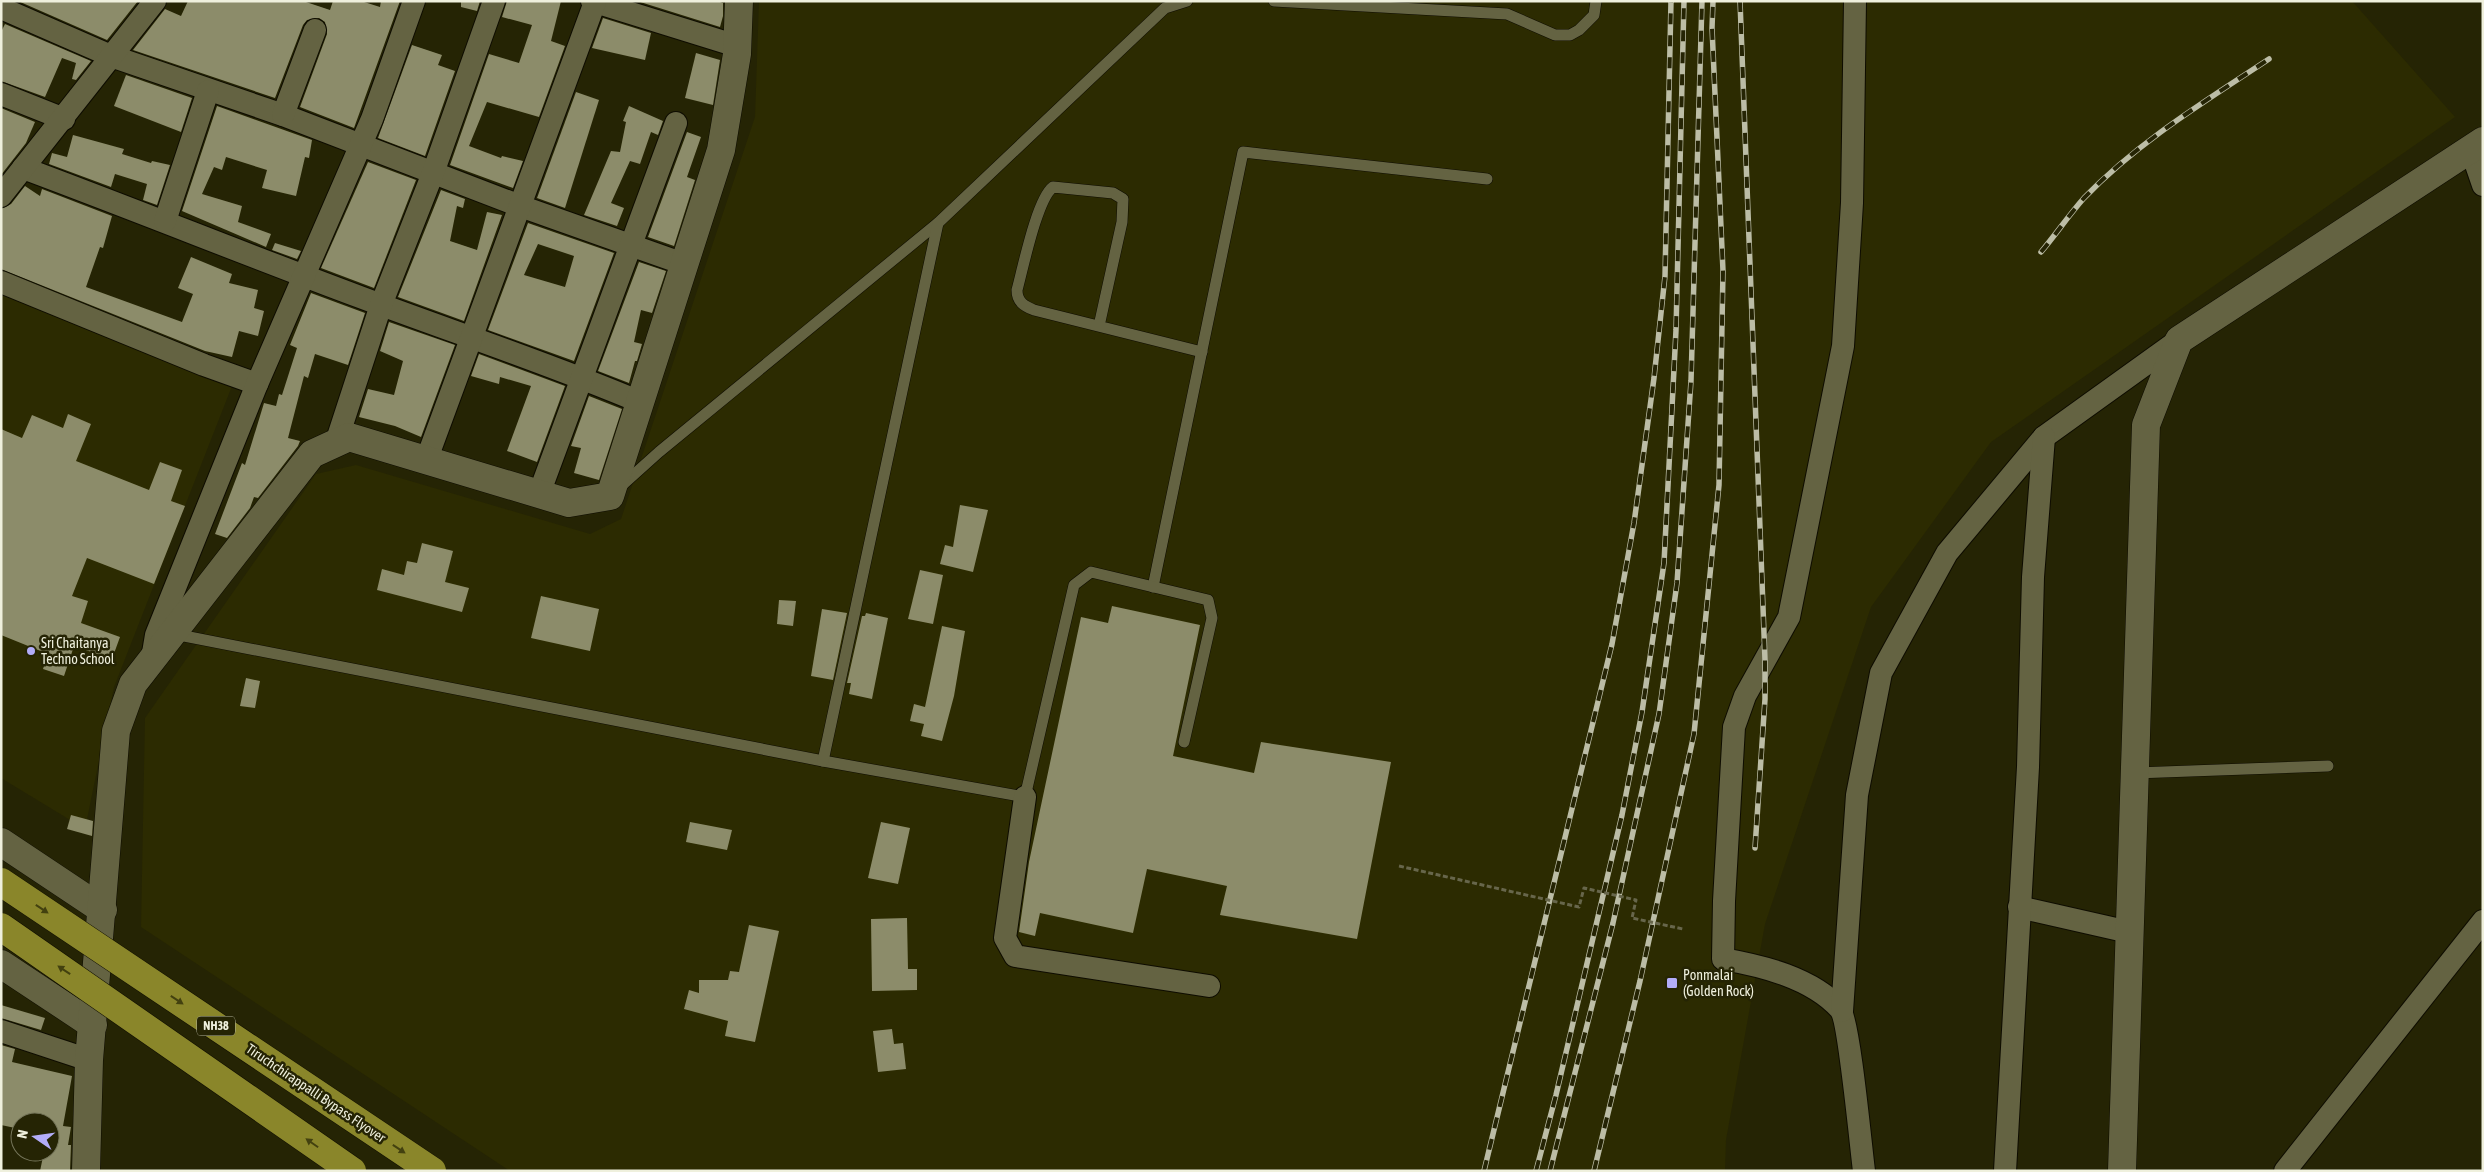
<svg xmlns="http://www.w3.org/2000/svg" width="2484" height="1172" font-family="'Asap Condensed',sans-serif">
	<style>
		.built { fill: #2c2b01 }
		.building { fill: #8c8c6a; fill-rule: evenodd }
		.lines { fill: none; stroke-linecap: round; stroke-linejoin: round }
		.lane-casing { stroke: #0e0c00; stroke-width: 12 }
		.street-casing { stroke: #0e0c00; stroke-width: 24 }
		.secondary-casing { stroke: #0e0c00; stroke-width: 29 }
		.lane { stroke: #646342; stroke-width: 11 }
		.street { stroke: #646342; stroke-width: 22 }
		.secondary { stroke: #646342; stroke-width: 28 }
		.rail-casing { stroke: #bcbda6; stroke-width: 5.5 }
		.rail { stroke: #252404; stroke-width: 4; stroke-dasharray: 11; stroke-linecap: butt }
		.highway-bridge-casing { stroke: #0e0c00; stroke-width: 29; stroke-linecap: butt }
		.path-bridge { stroke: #67664b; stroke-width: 3; stroke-dasharray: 5 2.5; stroke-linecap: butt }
		.highway-bridge { stroke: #8a862a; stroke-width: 28 }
		.oneway { fill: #43410f }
		.poi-dot { fill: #b3adf9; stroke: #252404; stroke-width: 2 }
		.labels { text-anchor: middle; stroke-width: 5; stroke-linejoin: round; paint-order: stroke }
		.shield { fill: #252404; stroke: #b2b39c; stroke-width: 1 }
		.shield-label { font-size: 12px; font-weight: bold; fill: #eff0dd }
		.poi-label { font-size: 14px; fill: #eff0dd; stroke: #252404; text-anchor: start }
		.street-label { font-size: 14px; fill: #eff0dd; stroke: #252404 }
	</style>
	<rect width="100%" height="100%" fill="#252404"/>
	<g class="built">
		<polygon points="759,1 2352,1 2455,117 1991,442 1871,607 1765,924 1726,1140 1725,1171 510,1171 141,927 145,718 316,474 356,465 590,534 621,519 755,117"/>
		<polygon points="1,289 232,386 114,687 85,829 1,778"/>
	</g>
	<g class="building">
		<polygon points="18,1 138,1 107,40"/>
		<polygon points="188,1 303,1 330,10 333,1 361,1 380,7 381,1 400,1 354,128 300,107 327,34 325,22 319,18 307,20 303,25 275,98 133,50 165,9 181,16"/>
		<polygon points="461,1 480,1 477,11 461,7"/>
		<polygon points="507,1 561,1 551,41 565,46 539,117 487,102 469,146 501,158 502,156 523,161 513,188 450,165 489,54 519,63 532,25 502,17"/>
		<polygon points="637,1 717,1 723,3 723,16 720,27"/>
		<polygon points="603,18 651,33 645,60 592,48"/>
		<polygon points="5,24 91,61 76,80 72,79 76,63 62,58 45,97 1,81 1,32"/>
		<polygon points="412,45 442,55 438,65 455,71 425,156 378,138"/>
		<polygon points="696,53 720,60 713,105 685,98"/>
		<polygon points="126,75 192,98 181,132 114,106"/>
		<polygon points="576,92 599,100 565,208 537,198"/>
		<polygon points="217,106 312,140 309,158 305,157 296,196 262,188 267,170 226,157 222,170 214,167 202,194 242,206 238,222 271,234 266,247 182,211"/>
		<polygon points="629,106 663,121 658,135 651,132 640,164 630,161 611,203 624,208 617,226 584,215 611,151 620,152 626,122 623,121"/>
		<polygon points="1,108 35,122 26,143 1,175"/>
		<polygon points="687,132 701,137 687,177 695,180 674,246 648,237"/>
		<polygon points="73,135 124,149 122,154 151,163 152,161 170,165 157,205 143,200 147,184 115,174 111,187 49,164 52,153 67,157"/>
		<polygon points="368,162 416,180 374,288 321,268"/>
		<polygon points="25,186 40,196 42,189 112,216 103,248 100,247 86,287 182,322 193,294 178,288 191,257 232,274 229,283 258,290 254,308 264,311 258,336 239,331 232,357 205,351 1,269 1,209 11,204"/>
		<polygon points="441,190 465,199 463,208 457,206 450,241 477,250 487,212 502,215 464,321 398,297"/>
		<path d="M528,223L614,253L574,361L488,330ZM538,244L574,256L565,287L524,275Z"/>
		<polygon points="275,243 301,251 297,259 272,250"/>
		<polygon points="639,262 666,271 652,313 641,310 634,342 642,344 637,361 635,361 629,383 598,371"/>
		<polygon points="311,293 365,313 348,365 315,354 308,378 304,376 288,438 300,441 298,446 258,498 254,497 250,508 227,538 215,534 242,463 245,465 264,403 276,406 279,394 282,395 297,348 290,345"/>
		<polygon points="389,322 455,345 421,437 395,426 359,417 368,389 394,395 403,361 380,351"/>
		<polygon points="479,354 565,386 537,462 507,451 531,386 500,377 499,384 471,376"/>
		<polygon points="589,396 622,409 599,480 574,473 581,448 571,446"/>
		<polygon points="68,414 91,424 76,461 149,490 160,462 182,470 171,501 185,506 154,584 87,558 72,596 88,601 81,623 120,637 112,659 74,646 64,676 43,669 48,654 1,635 1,429 22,438 32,415 63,428"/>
		<polygon points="960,505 988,510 973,572 940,564 945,545 953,547"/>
		<polygon points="422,543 453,551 445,582 469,588 462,612 377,590 382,569 404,575 407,561 417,563"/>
		<polygon points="920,570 943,575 933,624 908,619"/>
		<polygon points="541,596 599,609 590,651 531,638"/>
		<polygon points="779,600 796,601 793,626 777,624"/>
		<polygon points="1112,606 1200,625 1173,756 1254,773 1261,742 1391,762 1357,939 1220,915 1227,886 1147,869 1133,933 1040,913 1035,936 1019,932 1029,862 1081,617 1108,623"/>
		<polygon points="822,609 847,613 833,680 811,676"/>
		<polygon points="866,613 888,618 872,699 849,694 851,683 847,683 862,616 865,616"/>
		<polygon points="942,626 965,631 954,696 942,741 921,736 924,724 910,721 914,704 925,707"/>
		<polygon points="246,678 260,681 255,708 240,706"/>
		<polygon points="71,815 93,821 92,836 67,829"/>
		<polygon points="690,822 732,830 727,850 686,842"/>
		<polygon points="881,822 910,828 898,884 868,878"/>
		<polygon points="907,918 908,969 917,969 917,990 872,991 871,919"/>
		<polygon points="749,925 779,931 755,1042 725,1036 728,1021 684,1009 689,990 699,993 699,980 728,980 730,971 739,972"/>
		<polygon points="1,1005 45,1018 41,1030 1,1018"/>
		<polygon points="892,1029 894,1044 903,1043 906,1069 878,1072 873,1031"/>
		<polygon points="1,1045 15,1049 12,1062 72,1076 63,1126 71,1127 68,1145 71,1145 70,1171 40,1171 44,1152 50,1152 50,1122 20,1122 20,1129 1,1125"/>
	</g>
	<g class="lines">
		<defs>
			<g id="lane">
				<polyline points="1274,1 1507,14 1555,35 1570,35 1579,30 1594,15 1596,1"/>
				<path d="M1099,326L1122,222L1123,199L1113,193L1053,187C1037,199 1023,268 1017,290C1017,302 1024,306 1034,310L1202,352"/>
				<polyline points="619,488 659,452 938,223 1165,8 1187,1"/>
				<polyline points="1153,587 1243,152 1487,179"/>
				<polyline points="174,634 823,761 1025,797 1074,585 1091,572 1208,600 1212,618 1184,742"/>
				<polyline points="823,761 938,223"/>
				<polyline points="2135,773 2328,766"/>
			</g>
			<g id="street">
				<polyline points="592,1 737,46"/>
				<path d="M1855,1L1852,203L1843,346L1789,617L1745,696L1734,727L1724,901L1723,959C1763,966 1812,978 1840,1009C1849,1020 1861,1148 1864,1171"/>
				<polyline points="1,8 111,56 283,115 520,206 684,264"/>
				<polyline points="1,94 64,119"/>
				<polyline points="283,115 315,30"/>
				<polyline points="2471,150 2483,185"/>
				<path d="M23,168C136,210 247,255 360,297C453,332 548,363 640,402"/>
				<polyline points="1,196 155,1"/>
				<polyline points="165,221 208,91"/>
				<polyline points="1,282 204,365 257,384"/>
				<polyline points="336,443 381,305 433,173 494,1"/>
				<polyline points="426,461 595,2"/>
				<polyline points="539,494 676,123"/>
				<polyline points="152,659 156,635 257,384 372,119 414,1"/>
				<polyline points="1025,797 1005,938 1015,956 1209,986"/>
				<polyline points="2019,907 2129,932"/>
				<polyline points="1842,1011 1857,795 1881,673 1947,553 2044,437 2179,340"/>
				<polyline points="1,1031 89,1060"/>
				<polyline points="2005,1171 2028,767 2033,577 2044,437"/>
				<polyline points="2285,1171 2483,921"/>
			</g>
			<g id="secondary">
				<polyline points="1,842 103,910"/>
				<polyline points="1,964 93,1025"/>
				<polyline points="86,1171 89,1060 116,731 133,684 312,454 349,437 569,503 610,496 721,150 737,54 739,1"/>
				<polyline points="2122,1171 2146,425 2179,340 2483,141"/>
			</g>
		</defs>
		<use href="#lane" class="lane-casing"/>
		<use href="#street" class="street-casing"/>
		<use href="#secondary" class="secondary-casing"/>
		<use href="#lane" class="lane"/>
		<use href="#street" class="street"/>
		<use href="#secondary" class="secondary"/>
		<defs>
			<g id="rail">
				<polyline points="1740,1 1765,660 1765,699 1755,848"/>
				<path d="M2041,252C2056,234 2069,215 2084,198C2138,142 2204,102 2269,59"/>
				<polyline points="1484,1171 1612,644 1634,523 1654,378 1665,276 1671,1"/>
				<polyline points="1536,1171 1556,1095 1622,815 1642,712 1664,563 1676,330 1684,1"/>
				<polyline points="1550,1171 1613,923 1659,714 1677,583 1691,381 1702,1"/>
				<polyline points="1594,1171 1640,981 1694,734 1719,485 1723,271 1712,28 1713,1"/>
			</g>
		</defs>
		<use href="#rail" class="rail-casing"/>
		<use href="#rail" class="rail"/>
		<defs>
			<g id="highway-bridge">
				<polyline points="1,882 432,1171"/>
				<polyline points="1,927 352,1171"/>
			</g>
		</defs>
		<use href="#highway-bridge" class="highway-bridge-casing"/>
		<polyline class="path-bridge" points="1399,866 1579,907 1584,888 1636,900 1632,918 1683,929"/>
		<use href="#highway-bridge" class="highway-bridge"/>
	</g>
	<defs><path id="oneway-solid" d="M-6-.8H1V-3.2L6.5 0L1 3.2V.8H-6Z" transform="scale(1.25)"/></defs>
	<g class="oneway">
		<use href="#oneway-solid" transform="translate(42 909) rotate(34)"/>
		<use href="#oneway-solid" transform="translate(64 970) rotate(-146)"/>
		<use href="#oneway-solid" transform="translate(177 1000) rotate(34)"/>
		<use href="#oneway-solid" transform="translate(312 1143) rotate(-145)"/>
		<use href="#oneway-solid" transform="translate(399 1149) rotate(34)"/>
	</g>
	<g class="poi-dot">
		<circle cx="31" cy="651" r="5"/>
		<rect x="1666" y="977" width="12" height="12" rx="2.5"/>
	</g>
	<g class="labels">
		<rect class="shield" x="197" y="1016.5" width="38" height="19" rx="4"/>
		<g class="shield-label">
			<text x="216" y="1030">NH38</text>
		</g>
		<g class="poi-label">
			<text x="41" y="648">Sri Chaitanya<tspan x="41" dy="16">Techno School</tspan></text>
			<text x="1683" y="980">Ponmalai<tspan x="1683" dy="16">(Golden Rock)</tspan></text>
		</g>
		<g class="street-label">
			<text transform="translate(316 1093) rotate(34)" y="5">Tiruchchirappalli Bypass Flyover</text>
		</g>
	</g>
	<rect width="2484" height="1172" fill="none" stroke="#eff0dd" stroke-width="5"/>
	<g transform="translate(35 1137) rotate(283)"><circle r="24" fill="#252404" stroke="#76765b"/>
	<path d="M0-4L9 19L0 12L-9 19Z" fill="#b3adf9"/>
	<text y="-8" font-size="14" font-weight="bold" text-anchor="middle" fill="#eff0dd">N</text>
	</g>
</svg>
